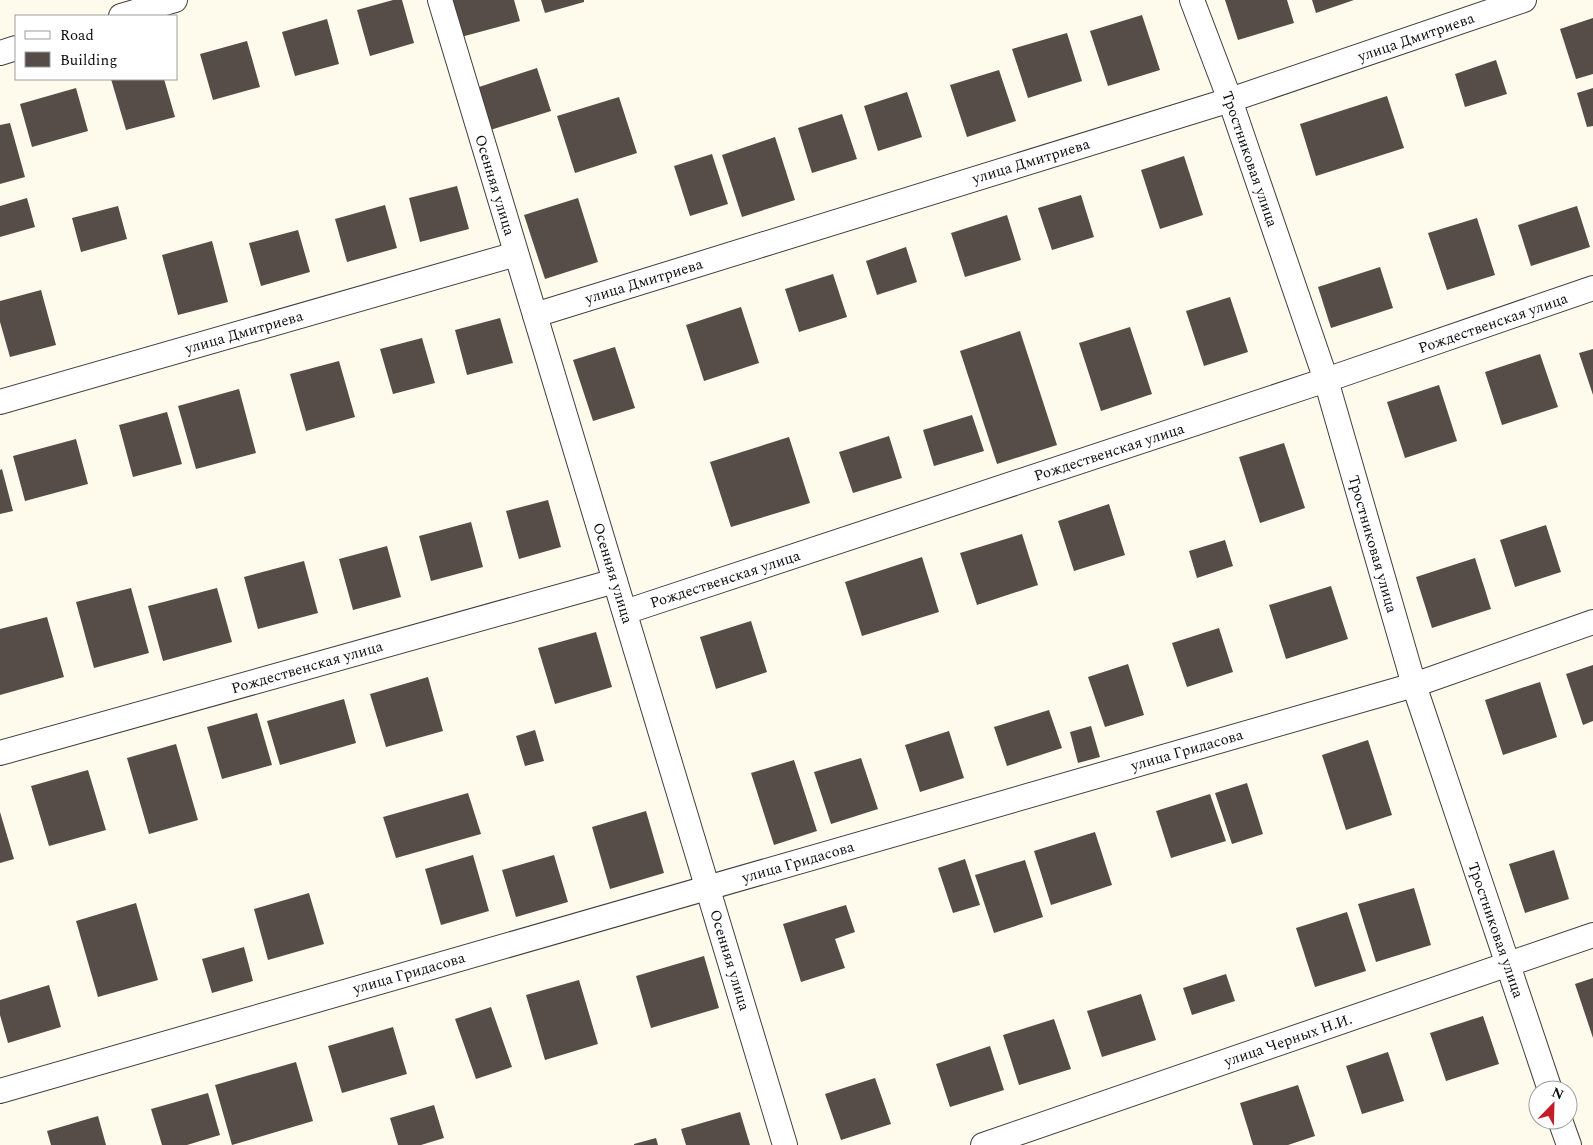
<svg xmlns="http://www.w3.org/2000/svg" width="1593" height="1145" font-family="Spectral,serif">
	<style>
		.building { fill: #564d48 }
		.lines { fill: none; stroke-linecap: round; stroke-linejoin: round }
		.street-casing { stroke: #3f3f3f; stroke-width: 26 }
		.street { stroke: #fff; stroke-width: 24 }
		.labels { text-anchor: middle; stroke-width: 5; stroke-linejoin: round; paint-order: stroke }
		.street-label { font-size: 15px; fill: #0c0c0c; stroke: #fff }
	</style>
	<rect width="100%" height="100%" fill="#fffbec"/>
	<g class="building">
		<polygon points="393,0 402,0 414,43 370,56 357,10"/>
		<polygon points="450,0 514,0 520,21 461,37"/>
		<polygon points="541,0 584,0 584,2 545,13"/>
		<polygon points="1225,0 1287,0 1294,23 1238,40"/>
		<polygon points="1312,0 1354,0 1316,13"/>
		<polygon points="1142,15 1160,70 1108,86 1090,31"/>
		<polygon points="1593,18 1593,74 1576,79 1560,29"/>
		<polygon points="327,19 339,64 295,76 282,32"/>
		<polygon points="1067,33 1082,81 1028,98 1012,49"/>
		<polygon points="247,41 260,87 213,100 200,54"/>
		<polygon points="1496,60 1507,94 1465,107 1455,74"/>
		<polygon points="537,68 551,111 484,132 470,90"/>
		<polygon points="999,70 1016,121 967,137 950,85"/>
		<polygon points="111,79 164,79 175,117 126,130"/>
		<polygon points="76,88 88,131 32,147 20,104"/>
		<polygon points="1593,88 1593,126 1587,127 1577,93"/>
		<polygon points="907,92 922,137 878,151 864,106"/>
		<polygon points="1387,96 1404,148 1316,176 1300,124"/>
		<polygon points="619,97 637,153 575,173 557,116"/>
		<polygon points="842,114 857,159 812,173 798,128"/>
		<polygon points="10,123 25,177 0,184 0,125"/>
		<polygon points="775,137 795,200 742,217 722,155"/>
		<polygon points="712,154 728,204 690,216 674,166"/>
		<polygon points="1184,156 1203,215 1160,229 1141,170"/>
		<polygon points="457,186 469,229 420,242 409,198"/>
		<polygon points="1081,195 1094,237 1052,250 1038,208"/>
		<polygon points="27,198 35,227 0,237 0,206"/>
		<polygon points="578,198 598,262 545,279 524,215"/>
		<polygon points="385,205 397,248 347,262 335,219"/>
		<polygon points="118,206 127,239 81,252 72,218"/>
		<polygon points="1577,206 1590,247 1531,266 1518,225"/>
		<polygon points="1007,215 1021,260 965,277 951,233"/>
		<polygon points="1477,218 1495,275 1447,290 1428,233"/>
		<polygon points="298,230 310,272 261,286 249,243"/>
		<polygon points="212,241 228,302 178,315 162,255"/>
		<polygon points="906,247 917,282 877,295 866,261"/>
		<polygon points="1380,267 1393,308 1331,328 1318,287"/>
		<polygon points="833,274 847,317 799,332 785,289"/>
		<polygon points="41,290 56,345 10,357 0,322 0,301"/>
		<polygon points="1230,297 1248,352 1204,366 1186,311"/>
		<polygon points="741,307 759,363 704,381 686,325"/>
		<polygon points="500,318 513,363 467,375 455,330"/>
		<polygon points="1130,327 1152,394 1101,411 1079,343"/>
		<polygon points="1020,331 1057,445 997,464 960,351"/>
		<polygon points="422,338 435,383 393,394 380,349"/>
		<polygon points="615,347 635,408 593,421 573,360"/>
		<polygon points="1593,349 1593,395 1579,353"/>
		<polygon points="1540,354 1558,407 1502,425 1485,372"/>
		<polygon points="339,361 355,417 306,431 290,374"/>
		<polygon points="1439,385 1457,441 1405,458 1387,402"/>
		<polygon points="239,389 256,453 196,469 178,406"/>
		<polygon points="167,412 182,464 133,477 119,425"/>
		<polygon points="972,415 984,451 934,466 923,430"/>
		<polygon points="889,436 902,478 853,493 839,452"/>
		<polygon points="789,437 810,503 731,527 710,462"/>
		<polygon points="76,439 88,484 25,501 13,456"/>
		<polygon points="1284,443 1305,508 1260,523 1239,457"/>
		<polygon points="2,469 13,511 0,514 0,470"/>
		<polygon points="548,500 561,547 519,559 506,511"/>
		<polygon points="1109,504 1125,555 1074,571 1058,521"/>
		<polygon points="471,522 483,567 431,581 419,536"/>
		<polygon points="1546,525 1561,572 1515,587 1500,540"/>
		<polygon points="1022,534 1038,585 977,605 960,553"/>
		<polygon points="1225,540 1233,566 1197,578 1189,551"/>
		<polygon points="387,546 401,597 353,610 339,559"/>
		<polygon points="922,557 939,612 862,636 845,582"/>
		<polygon points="1475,558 1491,609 1432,628 1416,577"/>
		<polygon points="304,561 318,613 258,629 244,577"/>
		<polygon points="1331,586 1348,639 1286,659 1269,605"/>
		<polygon points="131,588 149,653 94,668 76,602"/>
		<polygon points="217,588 232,642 163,661 148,606"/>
		<polygon points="47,617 64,677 0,695 0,629"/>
		<polygon points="751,621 767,672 716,689 700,637"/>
		<polygon points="1219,628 1233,672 1187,687 1172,643"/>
		<polygon points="596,632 612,687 555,704 538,648"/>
		<polygon points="1128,664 1144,715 1105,727 1088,677"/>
		<polygon points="1593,665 1593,721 1583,725 1566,674"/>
		<polygon points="428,677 443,731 386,747 370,694"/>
		<polygon points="1540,682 1557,737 1503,755 1485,700"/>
		<polygon points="344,699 356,743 280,765 267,721"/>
		<polygon points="1049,710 1062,748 1007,766 994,727"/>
		<polygon points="257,713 272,765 222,779 207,727"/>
		<polygon points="1091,726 1100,757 1078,763 1070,732"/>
		<polygon points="535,730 544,761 525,766 516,736"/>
		<polygon points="949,731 964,778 920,792 905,745"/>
		<polygon points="1368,740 1392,815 1346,830 1322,755"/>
		<polygon points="176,744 198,820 149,834 127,758"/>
		<polygon points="861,758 878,809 831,824 814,772"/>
		<polygon points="794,760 817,831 774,845 751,773"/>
		<polygon points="88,770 106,830 49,846 31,786"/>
		<polygon points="1247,783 1263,834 1232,844 1215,793"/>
		<polygon points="468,793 481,834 396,858 383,817"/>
		<polygon points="1210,794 1226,841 1171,858 1156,811"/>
		<polygon points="646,811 664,873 610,889 592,827"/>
		<polygon points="0,812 14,859 0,863"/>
		<polygon points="1095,832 1112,885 1051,905 1034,851"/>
		<polygon points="1554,850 1569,899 1525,913 1509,864"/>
		<polygon points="473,855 489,911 441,925 425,869"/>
		<polygon points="554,855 568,902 516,917 502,870"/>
		<polygon points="965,859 980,905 953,913 938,868"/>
		<polygon points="1025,860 1043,917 994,933 975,875"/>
		<polygon points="1414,888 1431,945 1376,962 1358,904"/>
		<polygon points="309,893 324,944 268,960 254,909"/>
		<polygon points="136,903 158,980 98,997 76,921"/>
		<polygon points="846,905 855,932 835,939 845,968 801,982 783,924"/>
		<polygon points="1347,912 1366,971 1315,987 1296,928"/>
		<polygon points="244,947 253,981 212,993 202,959"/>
		<polygon points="704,956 719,1008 651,1028 636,976"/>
		<polygon points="1226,974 1235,1001 1192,1015 1183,988"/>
		<polygon points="1593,978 1593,1038 1575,984"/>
		<polygon points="579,980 598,1044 545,1060 526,995"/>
		<polygon points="49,985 61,1027 8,1043 0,1015 0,1000"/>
		<polygon points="1141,994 1156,1040 1102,1057 1087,1011"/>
		<polygon points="491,1007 512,1067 476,1079 455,1019"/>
		<polygon points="1483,1016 1499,1064 1446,1081 1430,1033"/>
		<polygon points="1054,1019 1071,1069 1019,1085 1003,1035"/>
		<polygon points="393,1027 407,1074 342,1093 328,1046"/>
		<polygon points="990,1046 1004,1090 950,1107 936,1064"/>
		<polygon points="1388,1052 1404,1101 1362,1114 1346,1066"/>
		<polygon points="296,1062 313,1121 232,1145 215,1085"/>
		<polygon points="875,1078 891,1124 841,1140 825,1094"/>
		<polygon points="1298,1085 1315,1136 1288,1145 1253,1145 1240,1103"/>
		<polygon points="208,1093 220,1135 187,1145 162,1145 151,1109"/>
		<polygon points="434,1105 444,1138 421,1145 398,1145 390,1118"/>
		<polygon points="740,1112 750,1145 686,1145 681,1129"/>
		<polygon points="98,1116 106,1145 51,1145 47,1131"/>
		<polygon points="656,1138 658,1145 634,1145 634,1144"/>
	</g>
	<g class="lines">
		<defs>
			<g id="street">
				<polyline points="440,0 785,1145"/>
				<polyline points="1192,0 1230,100 1326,380 1414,685 1550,1090"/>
				<polyline points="121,16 175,0"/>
				<polyline points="0,53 16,48"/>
				<polyline points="535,315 1230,100 1524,0"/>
				<polyline points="0,402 516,254"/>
				<polyline points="625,612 1326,380 1593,288"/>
				<polyline points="0,753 615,581"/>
				<polyline points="0,1091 1414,685 1593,622"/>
				<polyline points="1560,1120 1569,1145"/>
				<polyline points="983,1145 1593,935"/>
			</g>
		</defs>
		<use href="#street" class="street-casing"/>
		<use href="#street" class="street"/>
	</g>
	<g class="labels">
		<g class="street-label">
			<text transform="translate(1416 37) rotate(-19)" y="5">улица Дмитриева</text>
			<text transform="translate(1250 159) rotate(71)" y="5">Тростниковая улица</text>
			<text transform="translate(1031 161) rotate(-17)" y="5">улица Дмитриева</text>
			<text transform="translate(495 185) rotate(73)" y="5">Осенняя улица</text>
			<text transform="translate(644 281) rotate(-17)" y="5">улица Дмитриева</text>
			<text transform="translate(1493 323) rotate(-19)" y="5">Рождественская улица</text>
			<text transform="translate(244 332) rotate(-16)" y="5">улица Дмитриева</text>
			<text transform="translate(1109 452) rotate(-18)" y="5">Рождественская улица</text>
			<text transform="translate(1373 544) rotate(74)" y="5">Тростниковая улица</text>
			<text transform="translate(613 573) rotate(73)" y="5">Осенняя улица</text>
			<text transform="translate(725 579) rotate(-18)" y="5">Рождественская улица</text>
			<text transform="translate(307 667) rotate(-16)" y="5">Рождественская улица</text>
			<text transform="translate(1187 750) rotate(-16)" y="5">улица Гридасова</text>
			<text transform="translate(798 862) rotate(-16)" y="5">улица Гридасова</text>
			<text transform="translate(1496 930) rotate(71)" y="5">Тростниковая улица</text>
			<text transform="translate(730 960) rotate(73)" y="5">Осенняя улица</text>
			<text transform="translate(409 973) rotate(-16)" y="5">улица Гридасова</text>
			<text transform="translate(1288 1040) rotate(-19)" y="5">улица Черных Н.И.</text>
		</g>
	</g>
	<rect x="15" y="15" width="162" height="65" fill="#ffffff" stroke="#9e9e9e"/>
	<rect x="25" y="31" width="25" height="8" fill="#ffffff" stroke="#9e9e9e"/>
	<text x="60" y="40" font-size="15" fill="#0c0c0c">Road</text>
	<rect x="25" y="52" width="25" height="15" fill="#564d48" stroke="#9e9e9e"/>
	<text x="60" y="65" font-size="15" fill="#0c0c0c">Building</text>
	<g transform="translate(1553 1105) rotate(23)"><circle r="24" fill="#ffffff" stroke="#9e9e9e"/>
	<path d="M0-4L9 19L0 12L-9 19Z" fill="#c31d27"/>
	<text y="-8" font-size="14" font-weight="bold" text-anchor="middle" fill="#0c0c0c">N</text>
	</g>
</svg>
